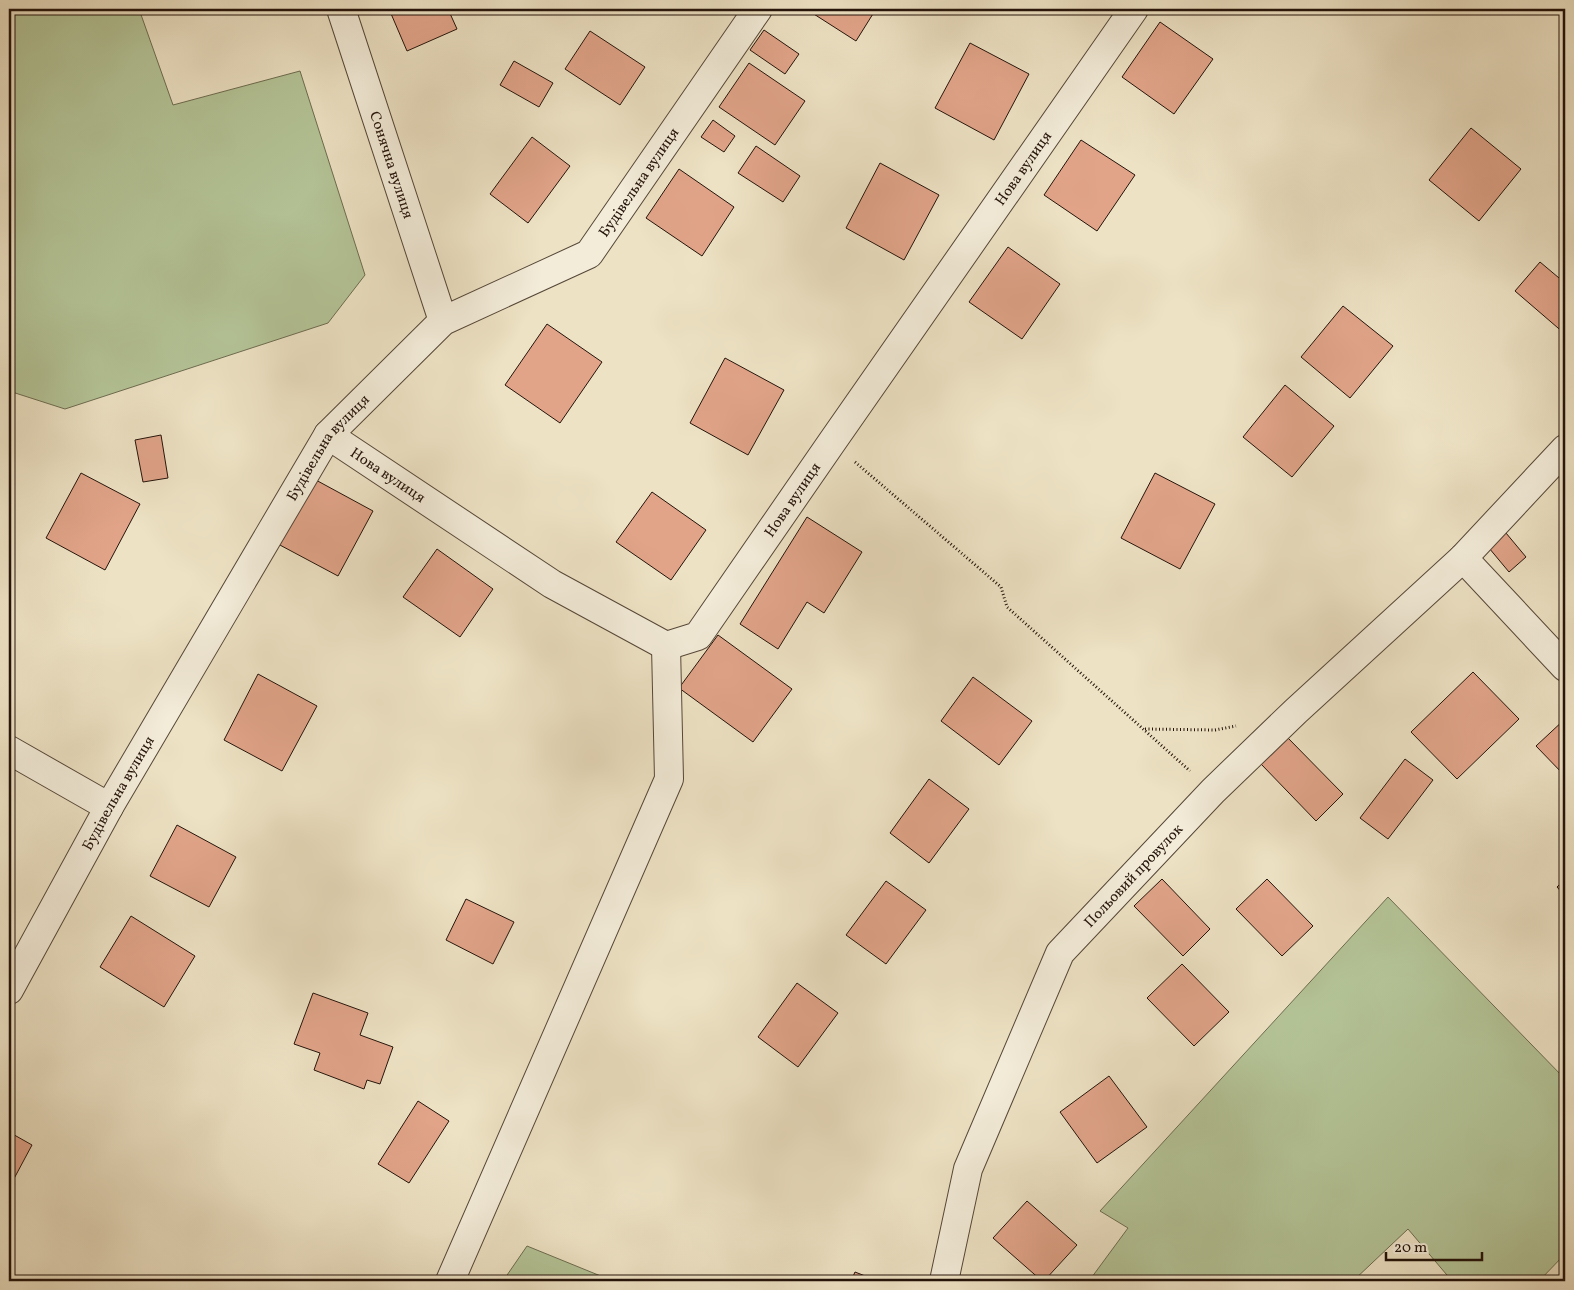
<svg xmlns="http://www.w3.org/2000/svg" width="1574" height="1290" font-family="Vollkorn,serif">
	<style>
		.garden { fill: #b4c497; stroke: #6c6c50 }
		.building { fill: #e1a489; stroke: #24130a }
		.lines { fill: none; stroke-linecap: round; stroke-linejoin: round }
		.street-casing { stroke: #564738; stroke-width: 30 }
		.path { stroke: #24130a; stroke-width: 3; stroke-dasharray: 1 2.5; stroke-linecap: butt }
		.street { stroke: #f3ecd9; stroke-width: 28 }
		.labels { text-anchor: middle; stroke-width: 4.5; stroke-linejoin: round; paint-order: stroke }
		.street-label { font-size: 15px; fill: #24130a; stroke: #f3ecd9 }
	</style>
	<rect width="100%" height="100%" fill="#ede2c4"/>
	<filter id="stains"><feTurbulence type="fractalNoise" baseFrequency=".004" numOctaves="4"/><feColorMatrix values="0 0 0 0 .2 0 0 0 0 .09 0 0 0 0 .02 0 0 0 .5 -.17"/></filter>
	<radialGradient id="worn" r=".72"><stop offset=".6" stop-color="#630" stop-opacity="0"/><stop offset="1" stop-color="#630" stop-opacity=".3"/></radialGradient>
	<g class="garden">
		<polygon points="9,9 139,9 173,105 300,71 365,275 328,323 65,409 9,391"/>
		<polygon points="1388,897 1565,1079 1565,1254 1539,1281 1452,1281 1408,1229 1353,1281 1089,1281 1128,1228 1100,1211"/>
		<polygon points="527,1246 613,1281 503,1281"/>
	</g>
	<g class="building">
		<polygon points="389,9 448,9 457,29 407,51"/>
		<polygon points="806,9 876,9 856,41"/>
		<polygon points="1160,22 1213,59 1174,114 1122,77"/>
		<polygon points="764,30 799,54 785,74 750,50"/>
		<polygon points="590,31 645,67 620,105 565,69"/>
		<polygon points="970,43 1029,74 994,140 935,108"/>
		<polygon points="514,61 553,83 539,107 500,85"/>
		<polygon points="749,63 805,101 775,145 719,107"/>
		<polygon points="713,120 735,136 724,152 701,137"/>
		<polygon points="1471,128 1521,169 1479,221 1429,180"/>
		<polygon points="532,137 570,166 528,223 490,194"/>
		<polygon points="1081,140 1135,175 1097,231 1044,195"/>
		<polygon points="756,146 800,176 783,202 738,173"/>
		<polygon points="880,163 939,195 904,260 846,228"/>
		<polygon points="679,169 734,207 702,256 646,218"/>
		<polygon points="1008,247 1060,284 1022,339 969,302"/>
		<polygon points="1540,262 1565,283 1565,334 1515,291"/>
		<polygon points="1343,306 1393,346 1350,398 1301,357"/>
		<polygon points="547,324 602,362 560,423 505,385"/>
		<polygon points="725,358 784,390 748,455 690,423"/>
		<polygon points="1285,385 1334,426 1292,477 1243,437"/>
		<polygon points="161,435 168,478 143,482 135,440"/>
		<polygon points="81,473 140,504 105,570 46,538"/>
		<polygon points="1155,473 1215,504 1180,569 1121,538"/>
		<polygon points="314,479 373,511 338,576 278,544"/>
		<polygon points="652,492 706,530 671,580 616,542"/>
		<polygon points="807,517 862,552 824,613 807,602 778,649 740,624"/>
		<polygon points="1501,527 1526,557 1509,572 1484,542"/>
		<polygon points="437,549 493,589 460,637 403,597"/>
		<polygon points="718,635 792,689 753,742 679,688"/>
		<polygon points="1473,672 1519,719 1457,779 1411,732"/>
		<polygon points="258,674 317,706 282,771 224,740"/>
		<polygon points="973,677 1032,721 999,765 941,721"/>
		<polygon points="1565,719 1565,776 1536,746"/>
		<polygon points="1288,738 1343,794 1316,821 1261,764"/>
		<polygon points="1405,759 1433,780 1388,839 1360,818"/>
		<polygon points="929,779 969,809 929,863 890,833"/>
		<polygon points="177,825 236,857 209,907 150,876"/>
		<polygon points="1162,879 1210,929 1183,956 1134,906"/>
		<polygon points="1267,879 1313,926 1282,956 1236,909"/>
		<polygon points="1565,879 1565,896 1557,887"/>
		<polygon points="886,881 926,910 886,964 846,935"/>
		<polygon points="466,899 514,922 493,964 446,940"/>
		<polygon points="131,916 195,956 164,1007 100,967"/>
		<polygon points="1182,964 1229,1012 1194,1046 1147,998"/>
		<polygon points="797,983 838,1013 798,1067 758,1037"/>
		<polygon points="313,993 368,1013 360,1035 393,1047 380,1084 367,1080 364,1089 314,1070 320,1053 294,1044"/>
		<polygon points="1109,1076 1147,1127 1097,1163 1060,1112"/>
		<polygon points="418,1101 449,1121 409,1183 378,1164"/>
		<polygon points="9,1132 32,1145 9,1188"/>
		<polygon points="1027,1201 1077,1245 1044,1281 1042,1281 993,1238"/>
		<polygon points="855,1272 878,1281 851,1281"/>
	</g>
	<g class="lines">
		<defs>
			<g id="street">
				<path id="s1" d="M341,9L443,321"/>
				<path id="s2" d="M328,435L552,584L666,646L698,636L832,442L1134,9"/>
				<polyline points="1463,558 1565,667"/>
				<polyline points="9,750 109,807"/>
				<path id="s3" d="M9,990L109,807L328,435L443,321L589,254L758,9"/>
				<polyline points="450,1281 669,779 666,646"/>
				<path id="s4" d="M944,1281L968,1169L1060,953L1213,791L1296,711L1463,558L1565,449"/>
			</g>
		</defs>
		<use href="#street" class="street-casing"/>
		<g class="path">
			<polyline points="855,462 1001,587 1007,607 1190,771"/>
			<polyline points="1145,729 1215,730 1236,726"/>
		</g>
		<use href="#street" class="street"/>
	</g>
	<g class="labels">
		<g class="street-label">
			<text dy="5" stroke="none"><textPath href="#s1" startOffset="164">Сонячна вулиця</textPath></text>
			<text dy="5" stroke="none"><textPath href="#s2" startOffset="1002">Нова вулиця</textPath></text>
			<text dy="5" stroke="none"><textPath href="#s3" startOffset="1050">Будівельна вулиця</textPath></text>
			<text dy="5" stroke="none"><textPath href="#s3" startOffset="630">Будівельна вулиця</textPath></text>
			<text dy="5" stroke="none"><textPath href="#s2" startOffset="72">Нова вулиця</textPath></text>
			<text dy="5" stroke="none"><textPath href="#s2" startOffset="598">Нова вулиця</textPath></text>
			<text dy="5" stroke="none"><textPath href="#s3" startOffset="225">Будівельна вулиця</textPath></text>
			<text dy="5" stroke="none"><textPath href="#s4" startOffset="456">Польовий провулок</textPath></text>
		</g>
	</g>
	<rect width="1574" height="1290" fill="none" stroke="#ede2c4" stroke-width="30"/>
	<rect x="10" y="10" width="1554" height="1270" fill="none" stroke="#24130a" stroke-width="2.5"/>
	<rect x="15" y="15" width="1544" height="1260" fill="none" stroke="#24130a"/>
	<path d="M1386 1252v8h96v-8" fill="none" stroke="#24130a" stroke-width="2.5"/>
	<text x="1394" y="1252" font-size="15" fill="#24130a" stroke="#f3ecd9" stroke-width="4" paint-order="stroke">20 m</text>
	<rect width="100%" height="100%" filter="url(#stains)"/>
	<rect width="100%" height="100%" fill="url(#worn)"/>
</svg>
